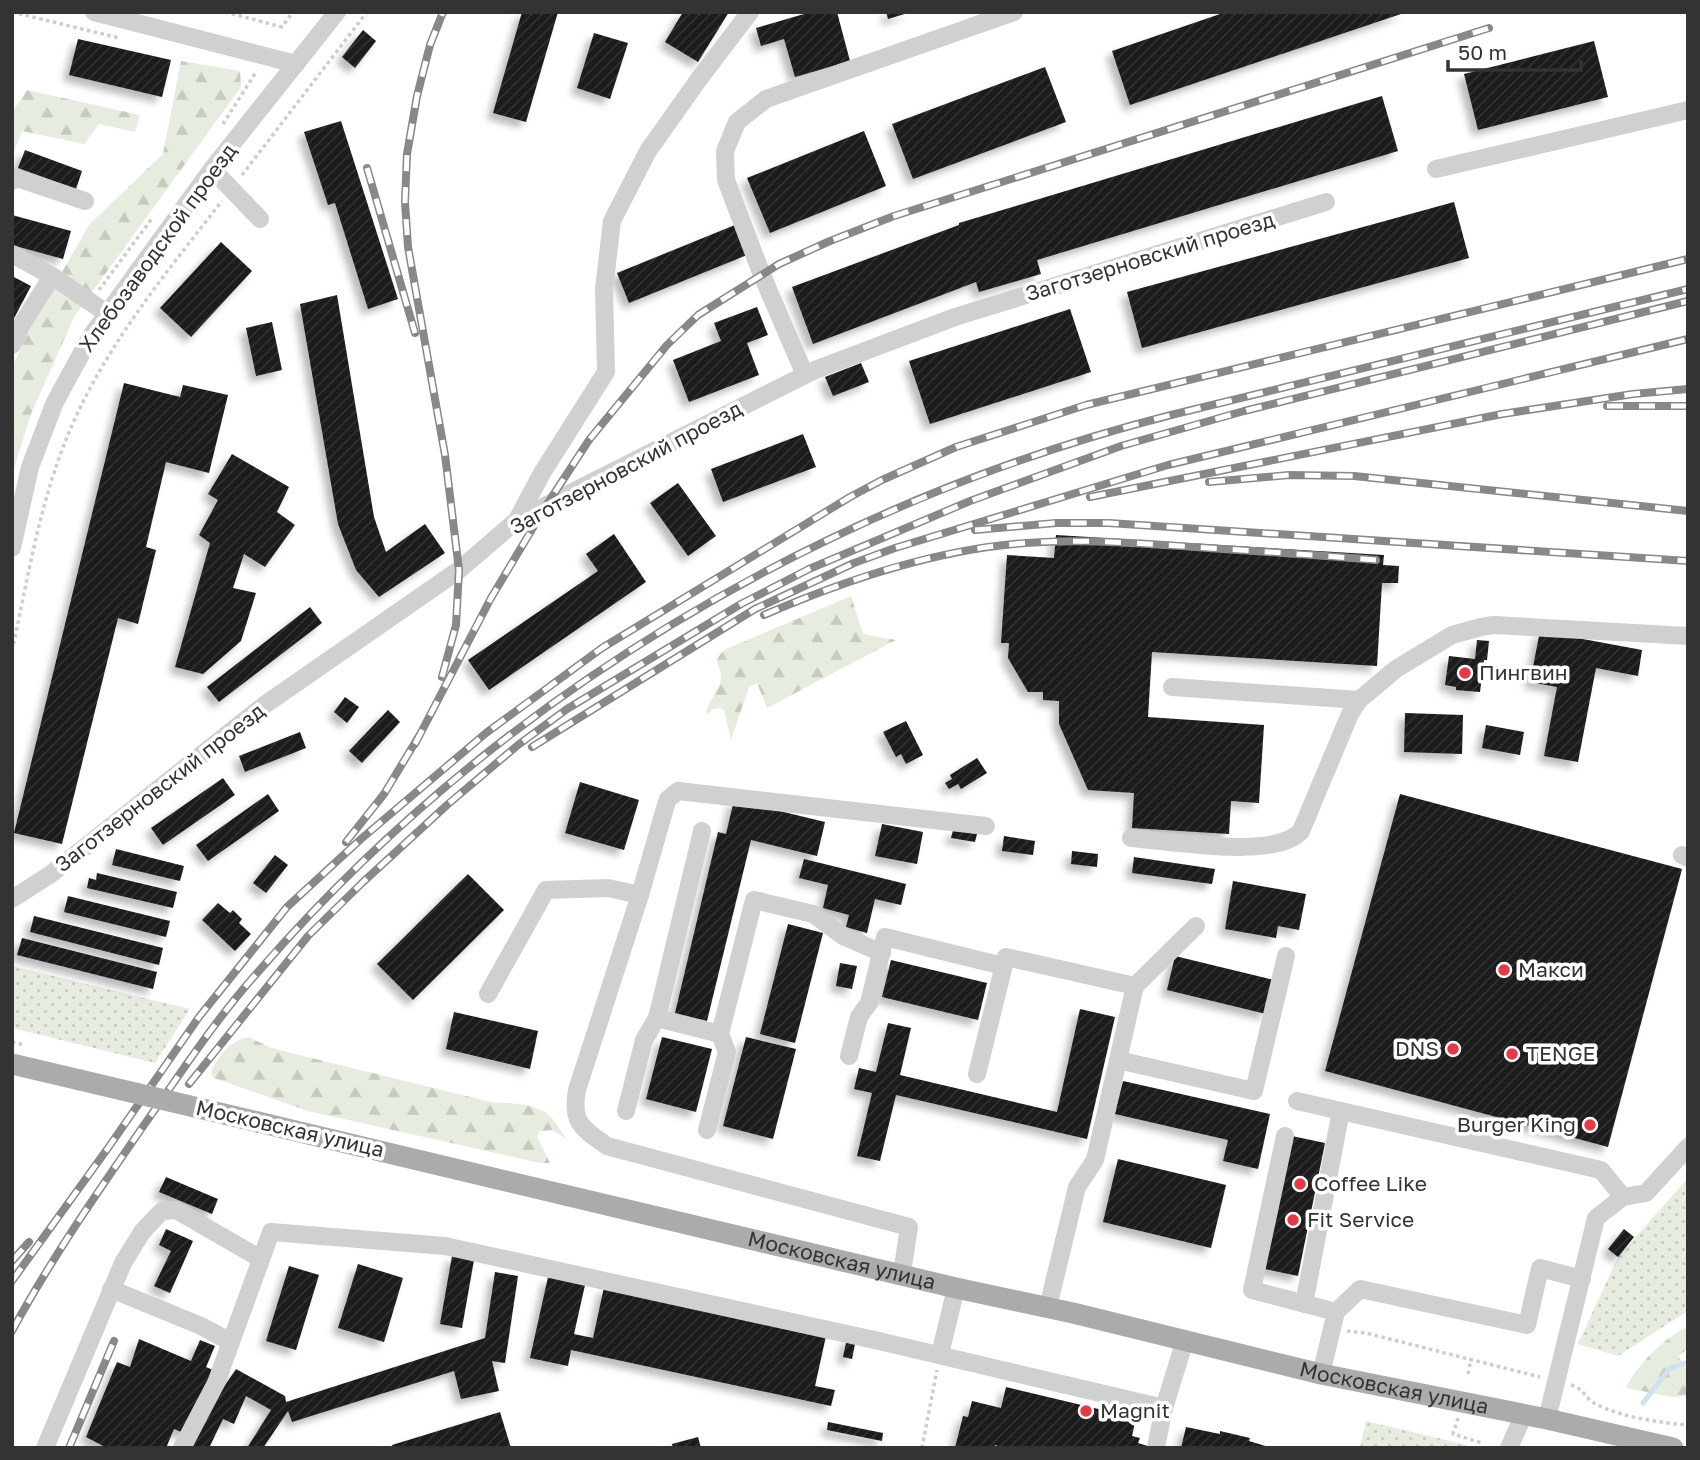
<svg xmlns="http://www.w3.org/2000/svg" width="1700" height="1460" font-family="'Golos Text',sans-serif">
	<style>
		.grass { fill: url(#grass-dots) }
		.forest { fill: url(#forest-firs) }
		.lines { fill: none; stroke-linecap: round; stroke-linejoin: round }
		.stream { stroke: #cfe2ee; stroke-width: 5 }
		.building { fill: url(#building-hatch); filter: url(#shadow) }
		.path { stroke: #cdcdcd; stroke-width: 3.5; stroke-dasharray: 3.5 3.5; stroke-linecap: butt }
		.minor { stroke: #d0d0d0; stroke-width: 18 }
		.major { stroke: #ababab; stroke-width: 21 }
		.rail-casing { stroke: #888; stroke-width: 8 }
		.rail { stroke: #fff; stroke-width: 5; stroke-dasharray: 16; stroke-linecap: butt }
		.major-bridge { stroke: #ababab; stroke-width: 21 }
		.poi-dot { fill: #e63946; stroke: #fff; stroke-width: 2.5 }
		.labels { text-anchor: middle; stroke-width: 7; stroke-linejoin: round; paint-order: stroke }
		.street-label { font-size: 21px; fill: #333; stroke: #fff }
		.poi-label { font-size: 21px; fill: #333; stroke: #fff; text-anchor: start }
	</style>
	<defs>
		<pattern id="grass-dots" width="8" height="8" patternUnits="userSpaceOnUse" patternTransform="scale(1.75)"><rect width="8" height="8" fill="#e6ecdf"/><path d="M2 2h.1M6 6h.1" fill="none" stroke="#c6cbc0" stroke-width="1.8" stroke-linecap="round"/></pattern>
		<pattern id="forest-firs" width="22" height="20" patternUnits="userSpaceOnUse" patternTransform="scale(1.75)"><rect width="22" height="20" fill="#e6ecdf"/><path d="M5 1l3.5 6h-7zM16 11l3.5 6h-7z" fill="#c6cbc0"/></pattern>
		<pattern id="building-hatch" width="6" height="6" patternUnits="userSpaceOnUse" patternTransform="scale(1.75)"><rect width="6" height="6" fill="#1a1a1a"/><path d="M-1 1l2-2M0 6l6-6M5 7l2-2" fill="none" stroke="#333"/></pattern>
		<filter id="shadow"><feDropShadow dx="-6" dy="6" stdDeviation="3.5" flood-color="#0004"/></filter>
	</defs>
	<rect width="100%" height="100%" fill="#fff"/>
	<g class="grass">
		<polygon points="12,966 190,1009 155,1063 12,1028"/>
		<polygon points="1688,1178 1688,1311 1618,1356 1578,1344 1618,1257"/>
		<polygon points="1366,1421 1467,1445 1466,1448 1360,1448"/>
	</g>
	<g class="forest">
		<polygon points="181,61 240,71 241,87 74,317 31,414 12,475 12,368 28,331 89,225 163,154"/>
		<polygon points="27,90 140,115 135,132 99,124 84,144 22,131 12,157 12,112"/>
		<path d="M851,596L863,634L896,640L767,708L757,683L749,687L731,740L724,710L720,708L713,709L707,715C706,701 720,692 721,679C723,664 708,664 726,649Z"/>
		<path d="M249,1037L269,1047L291,1053L495,1103C509,1102 539,1105 550,1116C556,1122 561,1132 567,1139L552,1130L540,1131L537,1137L550,1163H540L308,1111L214,1078L211,1073C217,1056 231,1040 249,1037Z"/>
		<path d="M1688,1326V1349L1678,1356L1688,1372V1396L1673,1397L1626,1388C1638,1363 1664,1339 1688,1326Z"/>
	</g>
	<g class="lines">
		<polyline class="stream" points="1643,1403 1670,1368 1688,1362"/>
	</g>
	<g class="building">
		<polygon points="522,12 558,12 526,122 493,113"/>
		<polygon points="683,12 729,12 698,62 665,42"/>
		<polygon points="811,12 837,12 850,61 795,77 784,39 761,46 756,28"/>
		<polygon points="886,12 908,12 908,13 888,19"/>
		<polygon points="1226,12 1404,12 1404,13 1130,105 1112,51"/>
		<polygon points="363,30 376,41 355,68 342,57"/>
		<polygon points="594,33 628,43 610,99 577,88"/>
		<polygon points="78,39 171,60 162,97 69,75"/>
		<polygon points="1594,41 1608,97 1478,130 1464,74"/>
		<polygon points="1045,67 1066,122 913,179 892,124"/>
		<polygon points="1382,96 1398,151 1037,260 1041,274 979,292 976,282 813,344 792,287 959,225 959,223"/>
		<polygon points="341,121 398,299 368,309 335,203 328,205 304,132"/>
		<polygon points="864,131 886,186 770,233 747,178"/>
		<polygon points="25,150 82,171 76,189 18,168"/>
		<polygon points="1454,202 1469,258 1142,348 1127,292"/>
		<polygon points="12,215 71,231 63,259 12,245"/>
		<polygon points="735,225 747,255 629,303 617,273"/>
		<polygon points="221,242 252,271 191,337 160,308"/>
		<polygon points="12,276 31,286 12,322"/>
		<polygon points="337,295 374,517 386,552 425,524 445,553 379,597 356,570 338,524 300,304"/>
		<polygon points="757,307 768,335 747,343 759,375 689,402 673,360 721,341 714,323"/>
		<polygon points="1070,309 1091,372 930,424 909,361"/>
		<polygon points="272,322 282,370 256,376 246,328"/>
		<polygon points="861,363 869,382 833,396 825,377"/>
		<polygon points="124,383 180,397 183,385 228,395 209,473 166,462 146,547 156,550 138,624 118,618 62,844 14,833"/>
		<polygon points="803,434 816,467 723,502 711,469"/>
		<polygon points="232,454 289,487 277,512 295,525 265,567 244,554 233,588 256,593 241,641 203,674 175,667 210,543 199,535 218,500 208,494"/>
		<polygon points="678,483 716,536 688,556 650,503"/>
		<polygon points="614,534 646,582 489,690 468,660 598,571 586,554"/>
		<polygon points="1056,535 1384,555 1383,565 1399,566 1398,583 1382,583 1377,666 1152,652 1148,717 1264,725 1259,803 1231,801 1229,834 1132,828 1134,793 1088,790 1059,724 1059,701 1043,700 1043,692 1028,692 1008,658 1009,643 1001,643 1007,555 1054,558"/>
		<polygon points="310,607 322,623 219,702 207,687"/>
		<polygon points="1540,631 1642,650 1638,676 1596,668 1578,762 1544,756 1557,687 1530,682"/>
		<polygon points="1477,640 1489,641 1487,660 1484,660 1480,692 1456,690 1456,687 1445,685 1449,656 1475,659"/>
		<polygon points="345,697 359,707 347,723 334,712"/>
		<polygon points="388,710 400,722 362,763 349,751"/>
		<polygon points="1405,713 1463,715 1462,754 1404,752"/>
		<polygon points="906,721 923,755 906,764 901,754 896,757 883,732"/>
		<polygon points="1486,725 1524,732 1520,755 1482,748"/>
		<polygon points="300,732 306,748 245,772 239,756"/>
		<polygon points="977,758 987,773 961,789 958,784 949,789 945,783 952,779 950,775"/>
		<polygon points="223,778 235,795 163,845 151,828"/>
		<polygon points="580,782 639,800 624,850 565,833"/>
		<polygon points="268,794 279,811 208,861 196,845"/>
		<polygon points="1400,794 1682,869 1608,1147 1325,1071"/>
		<polygon points="734,800 825,822 817,856 751,840 707,1021 675,1013 718,832 726,834"/>
		<polygon points="882,824 923,832 917,864 875,856"/>
		<polygon points="953,830 977,834 975,842 951,838"/>
		<polygon points="1004,836 1035,841 1033,855 1002,851"/>
		<polygon points="116,849 184,866 180,881 112,865"/>
		<polygon points="1072,851 1098,854 1097,867 1071,864"/>
		<polygon points="275,855 288,865 266,893 253,883"/>
		<polygon points="1134,857 1215,869 1212,884 1132,873"/>
		<polygon points="804,859 906,884 901,905 875,899 867,933 846,927 849,915 823,908 828,885 799,878"/>
		<polygon points="97,873 177,892 173,908 87,888 89,878 96,880"/>
		<polygon points="468,874 504,910 413,1000 377,964"/>
		<polygon points="1233,881 1306,894 1299,930 1278,926 1276,938 1225,929"/>
		<polygon points="68,896 170,921 166,937 64,912"/>
		<polygon points="218,903 230,913 233,910 242,919 239,923 251,934 235,951 202,920"/>
		<polygon points="34,916 163,948 159,965 30,932"/>
		<polygon points="788,924 823,933 795,1043 760,1034"/>
		<polygon points="22,938 157,972 153,989 17,955"/>
		<polygon points="1175,956 1274,980 1266,1014 1167,990"/>
		<polygon points="891,960 987,983 978,1020 882,997"/>
		<polygon points="840,963 857,966 852,989 836,986"/>
		<polygon points="1080,1009 1115,1017 1087,1139 896,1095 880,1161 857,1156 872,1093 854,1089 859,1068 876,1072 888,1023 911,1028 900,1075 1057,1112"/>
		<polygon points="454,1012 538,1031 530,1069 446,1049"/>
		<polygon points="662,1037 712,1049 696,1112 646,1099"/>
		<polygon points="746,1037 796,1049 773,1139 723,1126"/>
		<polygon points="1123,1081 1270,1114 1258,1169 1223,1161 1228,1140 1115,1114"/>
		<polygon points="1292,1136 1325,1143 1298,1276 1265,1269"/>
		<polygon points="1118,1159 1226,1185 1211,1248 1103,1222"/>
		<polygon points="166,1177 218,1199 212,1214 159,1192"/>
		<polygon points="166,1229 193,1241 170,1293 154,1286 171,1251 159,1245"/>
		<polygon points="1624,1229 1634,1237 1618,1257 1608,1249"/>
		<polygon points="452,1256 474,1260 462,1328 440,1324"/>
		<polygon points="358,1264 403,1278 384,1342 338,1328"/>
		<polygon points="289,1266 319,1275 296,1350 266,1341"/>
		<polygon points="495,1272 518,1276 505,1363 492,1361 499,1391 461,1399 454,1371 292,1422 288,1411 263,1448 247,1448 271,1410 246,1396 234,1424 223,1419 209,1448 190,1448 211,1406 236,1369 285,1396 286,1402 485,1338"/>
		<polygon points="548,1277 585,1285 574,1334 593,1338 604,1287 826,1336 815,1386 835,1390 831,1406 571,1350 568,1366 530,1358"/>
		<polygon points="847,1338 856,1339 852,1359 843,1357"/>
		<polygon points="139,1339 191,1361 200,1340 215,1346 206,1367 213,1370 186,1434 174,1429 166,1448 107,1448 86,1437 117,1362 130,1367"/>
		<polygon points="1006,1387 1136,1418 1132,1436 1140,1438 1138,1443 1154,1448 1005,1448 995,1445 994,1448 955,1448 963,1416 968,1417 972,1401 1001,1408"/>
		<polygon points="500,1412 511,1448 393,1448 392,1445"/>
		<polygon points="828,1422 883,1433 882,1441 827,1430"/>
		<polygon points="1186,1427 1220,1434 1220,1431 1250,1438 1249,1441 1272,1448 1181,1448"/>
		<polygon points="698,1437 701,1448 673,1448 672,1444"/>
	</g>
	<g class="lines">
		<g class="path">
			<polyline points="12,12 119,38"/>
			<polyline points="225,12 282,27 293,12"/>
			<polyline points="223,124 256,72"/>
			<polyline points="242,175 367,12"/>
			<polyline points="99,290 153,217"/>
			<path d="M12,651C28,578 40,500 70,430C106,345 166,273 222,201"/>
			<polyline points="12,1042 25,1045"/>
			<polyline points="1347,1331 1366,1333 1540,1377"/>
			<polyline points="1468,1374 1471,1359"/>
			<path d="M1571,1385C1584,1388 1585,1399 1596,1404C1620,1417 1661,1423 1688,1425"/>
			<polyline points="1458,1418 1453,1434 1479,1442 1476,1448"/>
			<polyline points="922,1448 937,1370"/>
		</g>
		<g class="minor">
			<polyline points="94,12 296,64"/>
			<polyline points="212,169 260,219"/>
			<polyline points="1436,169 1688,110"/>
			<polyline points="12,181 14,177 85,201"/>
			<polyline points="12,254 52,276"/>
			<polyline points="12,345 21,326 52,276 108,314"/>
			<polyline points="805,375 762,275 726,180 725,151 737,122 766,99 1014,12"/>
			<polyline points="517,520 542,473 606,372 604,289 612,221 648,151 699,79 750,12"/>
			<polyline points="12,548 30,467 55,402 91,336 212,169 337,12"/>
			<polyline points="1172,687 1359,700"/>
			<polyline points="702,831 657,1018 720,1034"/>
			<path d="M1131,838C1169,841 1276,860 1301,831L1350,714L1359,700L1396,669L1452,635L1481,627L1494,625L1688,636"/>
			<polyline points="1682,855 1688,858"/>
			<polyline points="12,899 51,874 263,706 459,570 517,520 815,370 955,317 1326,202"/>
			<polyline points="488,994 546,890 608,888 640,895"/>
			<polyline points="849,1056 859,1017 869,1003 885,937 1003,966"/>
			<polyline points="1118,1060 1254,1091 1286,956"/>
			<polyline points="977,1074 1006,957 1135,986"/>
			<polyline points="1297,1101 1601,1170 1623,1197"/>
			<polyline points="626,1111 644,1040 657,1018"/>
			<polyline points="707,1130 727,1052 720,1034 754,900 813,914 843,936 882,953"/>
			<polyline points="1285,1136 1252,1290 1336,1312"/>
			<path d="M902,1273L909,1227L607,1146C582,1128 571,1123 577,1090L640,895L665,808L668,799L678,791L986,826"/>
			<polyline points="111,1289 201,1326 231,1342"/>
			<polyline points="1304,1304 1341,1111"/>
			<polyline points="1048,1307 1077,1187 1095,1160 1135,986 1196,926"/>
			<polyline points="940,1354 956,1288"/>
			<polyline points="1321,1374 1336,1312 1360,1289 1527,1325 1540,1268 1582,1279"/>
			<polyline points="1547,1419 1596,1218 1623,1197 1646,1193 1688,1147"/>
			<polyline points="1156,1447 1164,1408 1185,1340"/>
			<polyline points="45,1448 123,1263 142,1232 157,1216 162,1211 176,1210 261,1259"/>
			<polyline points="182,1448 216,1383 271,1232 445,1246 879,1341 1164,1408"/>
			<polyline points="1509,1448 1524,1414"/>
		</g>
		<g class="major">
			<polyline points="12,1064 80,1080"/>
			<path id="s1" d="M258,1122L956,1288L1073,1313L1321,1374L1547,1419L1673,1448"/>
		</g>
		<defs>
			<g id="rail">
				<polyline points="367,168 415,333"/>
				<polyline points="1607,406 1688,406"/>
				<polyline points="1209,482 1289,475 1354,476 1688,511"/>
				<polyline points="1090,497 1502,414 1633,394 1688,389"/>
				<polyline points="975,530 1056,523 1109,523 1688,561"/>
				<path d="M764,615C843,581 928,552 1014,544C1075,538 1134,543 1195,547C1255,551 1315,555 1376,560"/>
				<polyline points="442,677 456,625 459,570 445,455 408,247 405,202 407,154 417,96 430,45 443,12"/>
				<polyline points="415,744 491,598 546,506 589,440 667,345 698,315 779,264 830,241 894,216 1489,28"/>
				<polyline points="532,747 755,609 854,563 895,548 1168,465 1688,339"/>
				<polyline points="346,842 384,794 419,736"/>
				<polyline points="189,1084 308,936 362,883 447,805 518,745 567,709 741,604 809,569 970,501 1121,446 1244,411 1688,301"/>
				<polyline points="12,1261 29,1242"/>
				<polyline points="12,1281 108,1148 199,1017 287,907 361,839 486,733 602,648 850,497 882,480 956,447 1086,405 1688,259"/>
				<path d="M12,1331C51,1259 97,1193 144,1125C181,1073 215,1020 258,972C495,698 822,504 1171,415L1688,289"/>
				<polyline points="69,1448 114,1341"/>
			</g>
		</defs>
		<use href="#rail" class="rail-casing"/>
		<use href="#rail" class="rail"/>
		<polyline class="major-bridge" points="80,1080 258,1122"/>
	</g>
	<g class="poi-dot">
		<circle cx="1465" cy="673" r="7"/>
		<circle cx="1504" cy="970" r="7"/>
		<circle cx="1453" cy="1049" r="7"/>
		<circle cx="1512" cy="1054" r="7"/>
		<circle cx="1590" cy="1125" r="7"/>
		<circle cx="1300" cy="1184" r="7"/>
		<circle cx="1293" cy="1220" r="7"/>
		<circle cx="1086" cy="1411" r="7"/>
	</g>
	<g class="labels">
		<g class="street-label">
			<text transform="translate(158 248) rotate(-54)" y="7">Хлебозаводской проезд</text>
			<text transform="translate(1150 257) rotate(-17)" y="7">Заготзерновский проезд</text>
			<text transform="translate(626 468) rotate(-28)" y="7">Заготзерновский проезд</text>
			<text transform="translate(160 788) rotate(-38)" y="7">Заготзерновский проезд</text>
			<text transform="translate(290 1129) rotate(13)" y="7">Московская улица</text>
			<text dy="7" stroke="none"><textPath href="#s1" startOffset="600">Московская улица</textPath></text>
			<text dy="7" stroke="none"><textPath href="#s1" startOffset="1167">Московская улица</textPath></text>
		</g>
		<g class="poi-label">
			<text x="1479" y="680">Пингвин</text>
			<text x="1518" y="977">Макси</text>
			<text x="1439" y="1056" text-anchor="end">DNS</text>
			<text x="1526" y="1061">TENGE</text>
			<text x="1576" y="1132" text-anchor="end">Burger King</text>
			<text x="1314" y="1191">Coffee Like</text>
			<text x="1307" y="1227">Fit Service</text>
			<text x="1100" y="1418">Magnit</text>
		</g>
	</g>
	<rect width="1700" height="1460" fill="none" stroke="#333333" stroke-width="28"/>
	<path d="M1448 60v10h133v-10" fill="none" stroke="#333333" stroke-width="3.5"/>
	<text x="1458" y="60" font-size="21" fill="#333333" stroke="#ffffff" stroke-width="5" paint-order="stroke">50 m</text>
</svg>
